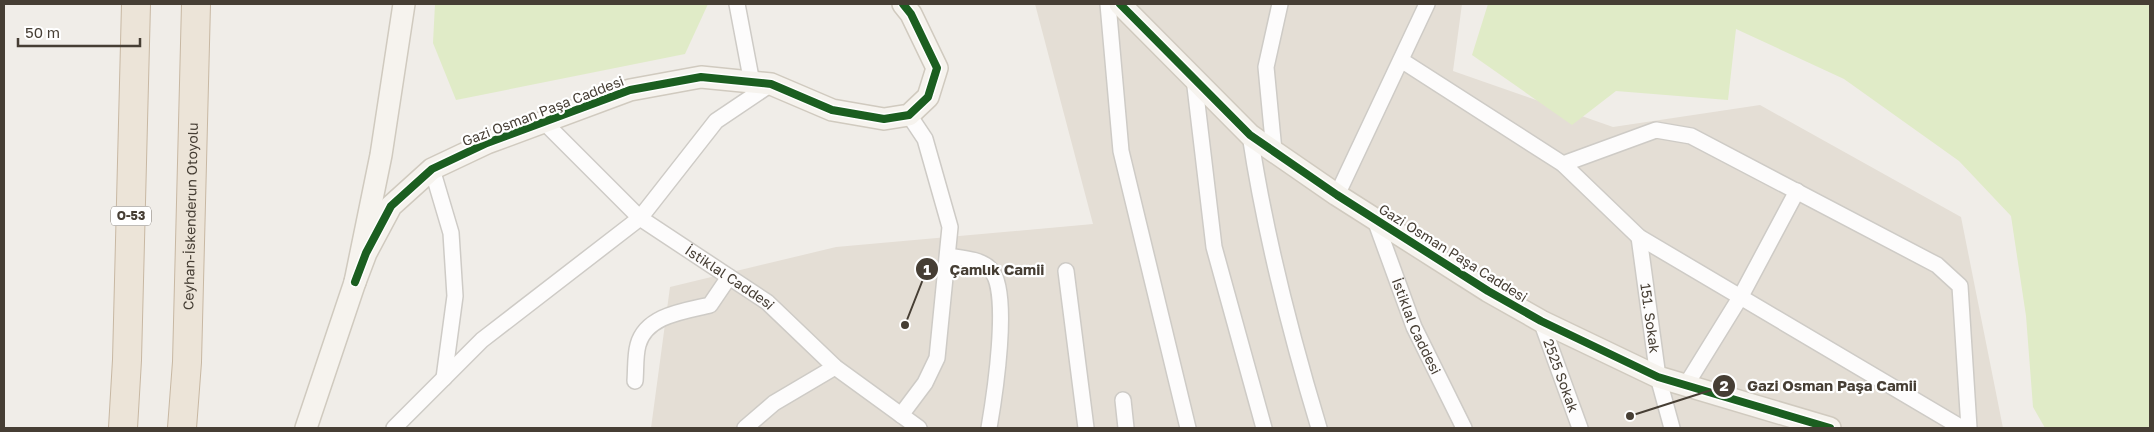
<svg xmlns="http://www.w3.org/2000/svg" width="2154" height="432" font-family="'Golos Text',sans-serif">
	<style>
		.residential { fill: #e4ded5 }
		.green { fill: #e0ebc7 }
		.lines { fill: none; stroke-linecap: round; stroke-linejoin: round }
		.street-casing { stroke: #cecbc6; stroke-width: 18 }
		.secondary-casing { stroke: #d0cabf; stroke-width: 24 }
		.highway-casing { stroke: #c8b8a3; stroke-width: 30 }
		.street { stroke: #fdfcfc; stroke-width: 15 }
		.secondary { stroke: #f6f3ee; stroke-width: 21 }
		.highway { stroke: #ece4d8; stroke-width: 28 }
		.cycleway-casing { stroke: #fff; stroke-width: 11 }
		.cycleway { stroke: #1b5e20; stroke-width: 8 }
		.labels { text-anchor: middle; stroke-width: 4.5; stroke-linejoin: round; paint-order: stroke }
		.shield { fill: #fff; stroke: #7e7871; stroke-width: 1 }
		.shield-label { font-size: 12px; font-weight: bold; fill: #463e34 }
		.street-label { font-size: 14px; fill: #463e34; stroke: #fff }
		.leader { fill: none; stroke: #463e34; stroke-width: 2 }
		.callout-dot { fill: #463e34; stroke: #fff; stroke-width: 2 }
		.mark-label { font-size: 15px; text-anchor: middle; font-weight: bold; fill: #fff }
		.callout-label { font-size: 15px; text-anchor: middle; font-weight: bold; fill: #463e34; stroke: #fff; stroke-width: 4.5; stroke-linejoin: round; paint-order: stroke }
	</style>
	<rect width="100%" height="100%" fill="#f0ede8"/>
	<polygon class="residential" points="1035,4 1462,4 1453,71 1613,127 1760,105 1961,217 2003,428 651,428 670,287 836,247 1093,224"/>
	<g class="green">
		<polygon points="435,4 708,4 685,54 456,100 433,43"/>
		<polygon points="1488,4 2150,4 2150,428 2045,428 2033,407 2026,316 2011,216 1959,161 1844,79 1736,29 1728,100 1616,91 1572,125 1472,55"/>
	</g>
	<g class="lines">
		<defs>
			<g id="street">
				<polyline points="737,4 752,83"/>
				<polyline points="1108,4 1121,151 1188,428"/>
				<polyline points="1401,60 1563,164 1639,237 1962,428"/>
				<polyline points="1194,78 1214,247 1264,428"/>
				<path id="s1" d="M545,123L640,218L767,302L835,367L919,428"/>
				<path d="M1250,135C1265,234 1290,332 1319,428"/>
				<polyline points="1274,151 1266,67 1280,4"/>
				<polyline points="1563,164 1656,130 1691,136 1937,265 1960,286 1969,428"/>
				<polyline points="432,169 451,233 455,296 444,378"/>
				<polyline points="1337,195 1427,4"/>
				<path id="s2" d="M1375,220L1414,327L1464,428"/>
				<path id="s3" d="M1639,237L1658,377L1672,428"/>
				<path d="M948,256C961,258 982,259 991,270C1011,292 994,399 989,428"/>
				<polyline points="1066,271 1086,428"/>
				<path id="s4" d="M1541,321L1580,428"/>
				<path d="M635,381C636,369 635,356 638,345C646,315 685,311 710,305L729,277"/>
				<polyline points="1686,385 1741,296 1797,191"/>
				<polyline points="1123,400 1126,428"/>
				<polyline points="901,415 925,383 937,358 950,227 925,139 909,115"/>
				<polyline points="394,428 482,340 640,218 716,121 771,84"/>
				<polyline points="745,428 774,403 835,367"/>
			</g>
			<g id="secondary">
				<polyline points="1120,4 1250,135 1337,195 1488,291 1541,321 1658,377 1830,428"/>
				<polyline points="355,282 366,253 391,206 432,169 487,143 630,90 701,77 771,84 832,110 884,119 909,115 928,97 937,68 911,14 903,4"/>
				<polyline points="306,428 355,282 381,155 404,4"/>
			</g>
			<g id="highway">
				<polyline points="123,428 127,360 136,4"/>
				<path id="s5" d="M182,428L187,362L196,4"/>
			</g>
		</defs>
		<use href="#street" class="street-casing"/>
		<use href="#secondary" class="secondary-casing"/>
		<use href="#highway" class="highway-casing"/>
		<use href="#street" class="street"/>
		<use href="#secondary" class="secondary"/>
		<use href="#highway" class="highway"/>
		<defs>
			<g id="cycleway">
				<polyline points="1120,4 1250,135 1337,195 1488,291 1541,321 1658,377 1830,428"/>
				<polyline points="355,282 366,253 391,206 432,169 487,143 630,90 701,77 771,84 832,110 884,119 909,115 928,97 937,68 911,14 903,4"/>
			</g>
		</defs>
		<use href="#cycleway" class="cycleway-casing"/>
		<use href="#cycleway" class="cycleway"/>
	</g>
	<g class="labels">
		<rect class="shield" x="111" y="206.5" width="40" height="19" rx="4"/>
		<g class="shield-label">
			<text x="131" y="220">O-53</text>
		</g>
		<g class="street-label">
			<text transform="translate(543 111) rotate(-21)" y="5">Gazi Osman Paşa Caddesi</text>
			<text dy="5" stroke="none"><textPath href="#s5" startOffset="212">Ceyhan-İskenderun Otoyolu</textPath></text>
			<text transform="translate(1453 253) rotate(32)" y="5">Gazi Osman Paşa Caddesi</text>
			<text dy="5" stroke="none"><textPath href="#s1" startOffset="242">İstiklal Caddesi</textPath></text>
			<text dy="5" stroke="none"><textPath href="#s3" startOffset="82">151. Sokak</textPath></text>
			<text dy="5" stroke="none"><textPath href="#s2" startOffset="114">İstiklal Caddesi</textPath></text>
			<text dy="5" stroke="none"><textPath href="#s4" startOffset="58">2525 Sokak</textPath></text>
		</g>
	</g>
	<path class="leader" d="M905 325L927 269M1630 416L1724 386"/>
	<g class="callout-dot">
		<circle cx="905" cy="325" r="5"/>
		<circle cx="1630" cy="416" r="5"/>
		<circle cx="927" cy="269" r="12"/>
		<circle cx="1724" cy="386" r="12"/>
	</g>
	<g class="mark-label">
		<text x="927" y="275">1</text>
		<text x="1724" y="391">2</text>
	</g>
	<g class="callout-label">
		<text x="997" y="275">Çamlık Camii</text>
		<text x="1832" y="391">Gazi Osman Paşa Camii</text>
	</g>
	<rect width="2154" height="432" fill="none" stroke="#463e34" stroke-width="10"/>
	<path d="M18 38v8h122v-8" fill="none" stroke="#463e34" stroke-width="2.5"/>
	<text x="25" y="38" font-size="15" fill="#463e34" stroke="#ffffff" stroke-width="4" paint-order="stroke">50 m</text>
</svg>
